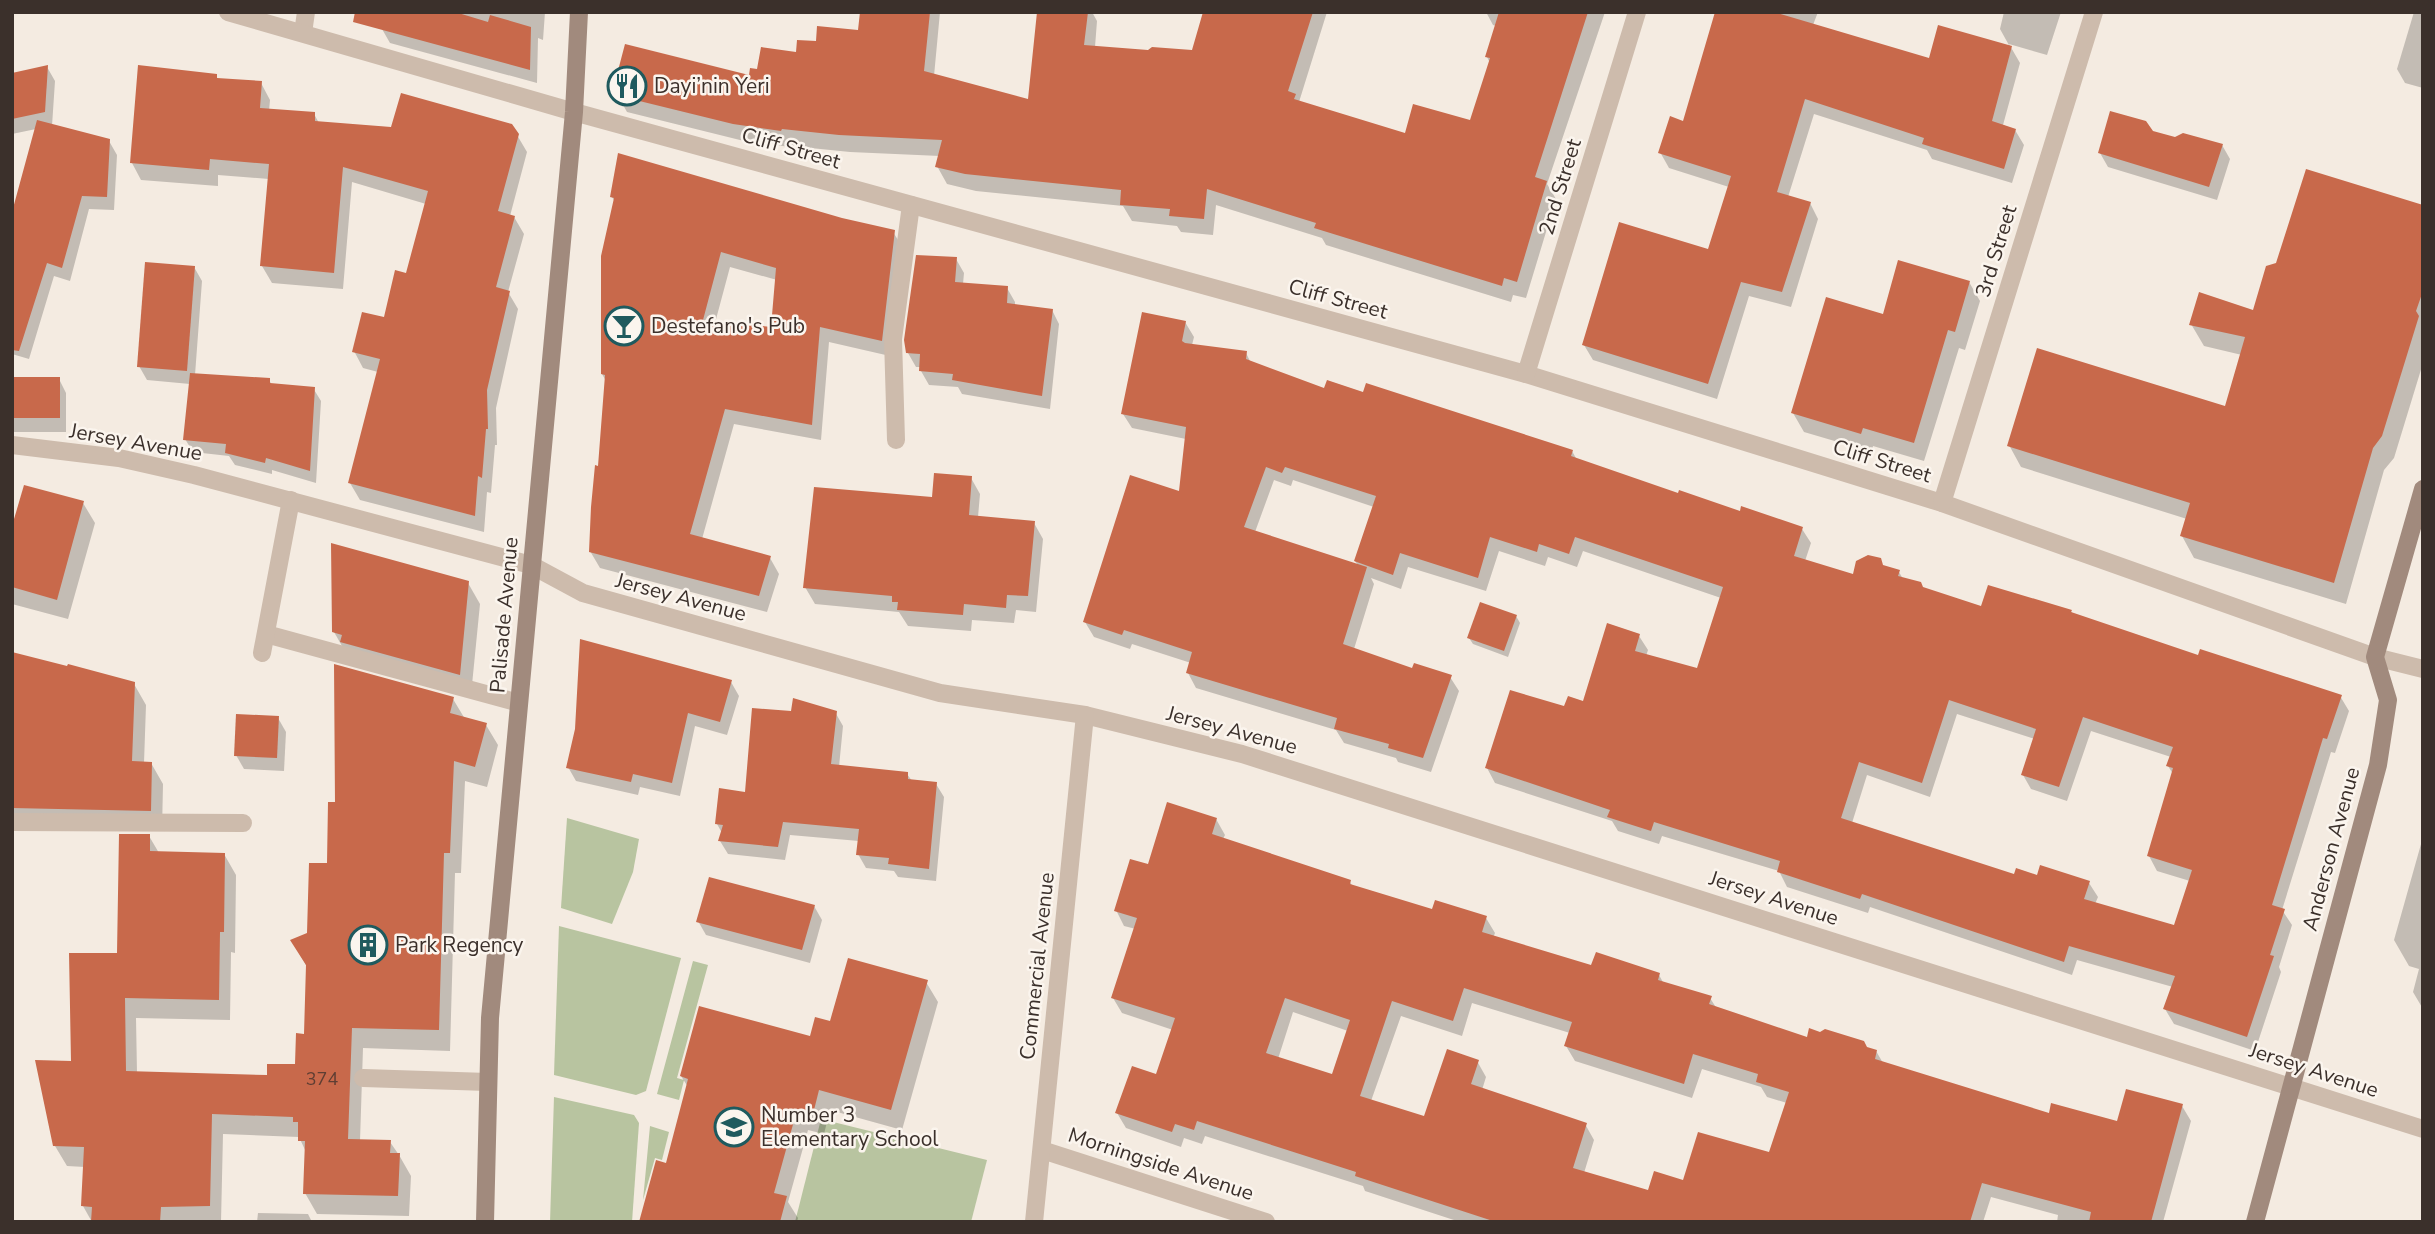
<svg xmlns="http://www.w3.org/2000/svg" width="2435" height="1234" font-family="'Nunito Sans',sans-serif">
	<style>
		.green { fill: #b8c4a0 }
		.shadow { fill: #0003; fill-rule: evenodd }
		.building { fill: #c8694b; fill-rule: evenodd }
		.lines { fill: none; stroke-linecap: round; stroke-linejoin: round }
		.service { stroke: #cdbbac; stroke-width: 18 }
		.minor { stroke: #cdbbac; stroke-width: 18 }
		.secondary { stroke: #a18a7d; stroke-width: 18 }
		.labels { text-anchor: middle; stroke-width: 5; stroke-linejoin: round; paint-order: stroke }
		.number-label { font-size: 18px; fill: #5e3e33 }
		.poi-label { font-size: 21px; fill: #3b302b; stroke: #fbf5ee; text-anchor: start }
		.street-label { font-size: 21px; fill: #3b302b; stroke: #fbf5ee }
	</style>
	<rect width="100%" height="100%" fill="#f4ebe1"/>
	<g class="green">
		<polygon points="567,818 639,839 633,872 612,924 561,908"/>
		<polygon points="559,926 681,958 646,1091 636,1095 554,1075"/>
		<polygon points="693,961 708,965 677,1078 684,1080 679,1100 657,1094"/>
		<polygon points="554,1097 634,1115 639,1123 632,1222 550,1222"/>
		<polygon points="821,1119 987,1160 971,1222 795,1222"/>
		<polygon points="650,1126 669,1132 662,1160 655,1158 643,1200"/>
	</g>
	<g class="shadow">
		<polygon points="387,12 545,12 543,40 538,38 537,83 390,43 382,29"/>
		<polygon points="861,12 940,12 934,76 1030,101 1039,12 1092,12 1097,21 1095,47 1149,52 1194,52 1205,12 1327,12 1299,102 1407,135 1471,122 1490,63 1487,57 1496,26 1493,25 1486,12 1605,12 1547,184 1556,199 1526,298 1513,295 1511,302 1326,245 1322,238 1216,205 1213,235 1181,232 1177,226 1132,221 1123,206 976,191 947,184 937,166 940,156 850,152 791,146 790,147 744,141 627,112 617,94 750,77 817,43 860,32"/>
		<polygon points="1717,12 1818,12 1813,25 1930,61 2010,47 2000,29 2004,12 2061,12 2047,55 2009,44 2020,63 2003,125 2015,130 2024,145 2012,183 1932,159 1927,150 1814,114 1788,197 1810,203 1818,219 1791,307 1749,296 1717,399 1593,360 1584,345 1709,251 1729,187 1669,168 1660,152 1684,123"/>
		<polygon points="2414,12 2423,12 2423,88 2405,83 2397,69"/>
		<polygon points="47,67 55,81 52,126 109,141 117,155 114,210 89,209 70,281 54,276 29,359 12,354 12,218 36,129 12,134 12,75"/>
		<polygon points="216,76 218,79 261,83 270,100 269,111 314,114 319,123 517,135 527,152 510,216 514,217 524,234 508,292 518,309 496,408 497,445 495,445 491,493 487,492 484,532 360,500 350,483 378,372 363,368 354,351 385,319 407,275 426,204 352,182 343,289 272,283 262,266 269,179 218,175 218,186 141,180 132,163"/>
		<polygon points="2152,133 2175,139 2222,145 2230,159 2217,200 2108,167 2100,153"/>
		<path d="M612,197L842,220L893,232L903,248L890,356L829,342L821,440L734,424L702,539L770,558L779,574L767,612L600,568L590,551L600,468L606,381L602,374L615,202ZM730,267L777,280L773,329L715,323Z"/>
		<polygon points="2423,207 2423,363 2394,458 2384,470 2346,604 2194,558 2182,536 2187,519 2021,467 2009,445 2226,409 2242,355 2204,346 2191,324 2254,313"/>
		<polygon points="956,259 964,273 963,284 1007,288 1015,302 1015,306 1052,310 1059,324 1050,409 962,394 958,387 929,385 921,371 921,367 916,367 908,353"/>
		<polygon points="194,267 202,281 195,375 269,380 272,385 313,388 321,401 316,483 272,470 272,474 235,465 229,456 193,452 185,439 190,384 147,380 139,366"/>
		<polygon points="1969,282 1980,301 1965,350 1959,348 1924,461 1873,446 1872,452 1804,432 1793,413 1884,316"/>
		<path d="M1185,322L1194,337L1192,345L1246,353L1251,363L1325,390L1365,394L1572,451L1577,460L1679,496L1802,529L1811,543L1805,561L1854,576L1884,567L1899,572L1903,579L1923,589L1982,608L2071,611L2073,615L2199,658L2340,696L2349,711L2335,753L2331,752L2282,910L2292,925L2279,967L2281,972L2255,1051L2174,1024L2165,1009L2173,987L2077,960L2072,975L1870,907L1868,913L1787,887L1779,871L1662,836L1659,844L1618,831L1612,821L1495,783L1487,768L1565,709L1584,703L1639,636L1648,650L1646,656L1698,670L1721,598L1583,551L1577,567L1548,557L1545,566L1499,551L1486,591L1408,567L1401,589L1371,578L1374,584L1354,649L1413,670L1450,677L1459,691L1431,772L1398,762L1396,758L1344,743L1336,730L1196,688L1188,673L1191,663L1132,644L1130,649L1094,637L1085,622L1181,493L1186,439L1132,428L1123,414ZM1274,480L1291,486L1293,480L1374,507L1355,561L1359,567L1255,532ZM1957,714L2035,739L2023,775L2031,789L2067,801L2091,731L2171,757L2168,766L2173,774L2149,856L2157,871L2190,881L2175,927L2095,904L2098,897L2089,883L2015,876L1852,823L1867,775L1930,797Z"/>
		<polygon points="12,379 59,379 66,393 66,432 12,432"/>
		<polygon points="971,478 980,494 978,517 1034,523 1043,539 1036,612 1016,610 1014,623 972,620 971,631 908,626 899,612 815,604 805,587 933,499"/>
		<polygon points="83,503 95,523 68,619 12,604 12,518 16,519"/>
		<polygon points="468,583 480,604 471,695 346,653 334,632"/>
		<polygon points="1516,616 1520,623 1508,657 1473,644 1469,638"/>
		<polygon points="12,654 134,684 146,705 144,763 151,763 163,784 162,831 12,819"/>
		<polygon points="731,682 739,696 727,735 695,726 680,796 640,787 638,795 576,781 568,767"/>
		<polygon points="453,699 465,719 486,725 498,745 487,787 465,781 461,873 455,873 450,1051 363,1048 360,1141 390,1142 399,1155 411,1176 409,1216 317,1214 305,1193 306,1152 299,1137 223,1134 221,1222 92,1222 83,1206 85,1167 67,1166 55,1146 73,1063 119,954 149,836 159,853 224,854 236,875 235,953 231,952 230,1020 136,1018 137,1073 268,1076 296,1066 306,1036 307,967 292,941 309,934 329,865 336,803"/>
		<polygon points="835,712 843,726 839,767 907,774 912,781 936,784 944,797 936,881 898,877 894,871 866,868 858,854 859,841 790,835 785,860 728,854 720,841 722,833 717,824 746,794 793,713"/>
		<polygon points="278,718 286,732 284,771 244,769 236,755"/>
		<path d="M1216,819L1225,835L1223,839L1350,882L1353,887L1433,911L1486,918L1495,933L1493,938L1592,967L1659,975L1664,984L1710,998L1717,1009L1808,1039L1867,1049L1876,1051L1883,1063L2050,1115L2118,1123L2182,1106L2191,1121L2163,1222H2057L2058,1215L1991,1197L1983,1222H1460L1365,1191L1363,1186L1205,1136L1202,1144L1184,1138L1181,1147L1126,1128L1117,1113L1158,1076L1173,1030L1122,1013L1113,998L1136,929L1124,926L1116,910L1149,866ZM1472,1003L1570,1033L1566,1046L1575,1061L1692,1098L1702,1069L1761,1087L1767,1097L1787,1103L1770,1155L1649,1192L1584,1173L1594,1140L1585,1124L1482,1090L1486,1077L1477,1061L1425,1118L1371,1101L1401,1016L1462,1036ZM1293,1012L1348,1031L1333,1077L1278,1059Z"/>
		<polygon points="2423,837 2423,1009 2413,992 2419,969 2409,966 2394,940"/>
		<polygon points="814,906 822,920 810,963 706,935 698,921"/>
		<polygon points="926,982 938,1002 902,1130 830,1110 824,1134 808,1130 788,1202 798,1218 797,1222 641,1222 667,1166 688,1087 681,1076 811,1039 831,1023"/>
		<polygon points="258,1213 308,1214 312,1222 257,1222"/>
	</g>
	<g class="building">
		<polygon points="355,12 455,12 488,22 490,15 531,27 530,70 353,22"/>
		<polygon points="860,12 930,12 924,71 1028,99 1037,12 1088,12 1084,45 1148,50 1152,47 1192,50 1203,12 1313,12 1288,91 1296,94 1294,99 1405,133 1413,104 1470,120 1490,58 1485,57 1499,12 1588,12 1535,177 1547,181 1517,282 1504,278 1502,286 1314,228 1316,223 1207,189 1204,219 1169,216 1170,209 1120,205 1121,190 965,174 935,167 942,140 839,135 782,129 781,131 733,124 615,95 615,82 625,44 749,75 750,68 757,69 761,47 796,52 797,40 816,41 817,26 858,30"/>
		<polygon points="1715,12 1774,12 1929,58 1938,25 2012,46 1992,121 2016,129 2004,169 1922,144 1924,138 1805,99 1777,192 1811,202 1782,292 1741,282 1708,384 1582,345 1619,222 1708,249 1731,176 1658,153 1670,116 1683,121"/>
		<polygon points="48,65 45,112 12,119 12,73"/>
		<polygon points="138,65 217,74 217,78 262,81 260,108 315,112 315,121 391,127 401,93 512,124 519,134 498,211 515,216 496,287 510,291 487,390 488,429 486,429 482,478 478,476 475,516 348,483 380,359 352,352 362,312 384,317 395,270 406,273 428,191 343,167 334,273 260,266 269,164 210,159 209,170 130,163"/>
		<polygon points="2110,111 2146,121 2153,131 2175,137 2183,133 2223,144 2209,187 2098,153"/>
		<polygon points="37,120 110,139 107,197 82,196 62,268 47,263 19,351 12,350 12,212"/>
		<path d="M618,153L842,218L895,230L882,341L820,327L812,425L725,409L690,534L771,556L759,596L589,552L591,507L595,465L598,466L605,375L601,374V256L614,198L610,197ZM721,252L776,268L771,327L703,320Z"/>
		<polygon points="2306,169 2423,205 2423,291 2416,311 2419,316 2382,436 2373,448 2334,583 2180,536 2190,503 2007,446 2037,348 2225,406 2245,337 2189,325 2199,292 2253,310 2266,266 2276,263"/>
		<polygon points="916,255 957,257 955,282 1008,286 1007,303 1053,309 1042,396 952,380 953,374 919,371 920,354 906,353 904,340"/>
		<polygon points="1898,260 1970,281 1955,332 1948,330 1914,443 1863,428 1861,434 1791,413 1826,297 1883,314"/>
		<polygon points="145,262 195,266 187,371 137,367"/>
		<path d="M1142,312L1186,321L1182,341L1185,343L1247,351L1246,359L1324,388L1327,380L1363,392L1366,383L1573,450L1571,456L1678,493L1679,490L1740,511L1741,506L1803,527L1794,556L1853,574L1856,561L1868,555L1881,558L1883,565L1900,570L1898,576L1921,582L1923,587L1981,606L1988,585L2072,610L2071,612L2198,655L2200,649L2342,695L2327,739L2323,738L2272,905L2285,909L2270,955L2274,956L2247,1037L2163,1009L2175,976L2069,946L2064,962L1862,894L1860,899L1777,872L1780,861L1654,822L1651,831L1607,817L1610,810L1485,768L1510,690L1564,706L1568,696L1583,701L1607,623L1640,634L1635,651L1697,668L1723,587L1575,537L1569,554L1539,544L1537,552L1490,537L1478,578L1400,553L1393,575L1354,561L1376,496L1285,467L1282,473L1266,467L1244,527L1367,567L1343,644L1412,668L1414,663L1452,675L1423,758L1388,748L1389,744L1334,729L1337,718L1186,673L1192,652L1124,630L1122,635L1083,622L1130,475L1179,491L1186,427L1121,414ZM1949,700L2036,729L2021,775L2059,787L2083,717L2173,747L2166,766L2173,768L2147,856L2192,870L2174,925L2084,899L2090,881L2040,865L2037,875L2016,868L2014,874L1841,818L1859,762L1922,783Z"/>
		<polygon points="190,373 270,378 270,383 315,387 310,471 266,458 265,463 225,453 226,444 183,440"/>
		<rect x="12" y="377" width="48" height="41"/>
		<polygon points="934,473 972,476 969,515 1035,521 1028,596 1007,595 1006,608 964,604 963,615 897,610 898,602 892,602 892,596 803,588 814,487 932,497"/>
		<polygon points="24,485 84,501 57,600 12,587 12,526"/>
		<polygon points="331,543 469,581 460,675 340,642 342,635 332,632"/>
		<polygon points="1480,602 1517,615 1504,651 1467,638"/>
		<polygon points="580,639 732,680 720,722 688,713 672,783 633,774 631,782 566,768 575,729"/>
		<polygon points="12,652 67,666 68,664 135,682 132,761 152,762 151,811 12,808"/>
		<polygon points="334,664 454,697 450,713 487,723 475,767 454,761 450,853 444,853 439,1030 352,1028 348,1139 391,1140 390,1153 400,1153 398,1196 303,1194 305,1141 298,1141 298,1122 293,1122 293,1117 212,1114 210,1206 161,1207 160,1222 91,1222 92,1207 81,1206 84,1147 53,1146 35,1060 71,1061 69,953 117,953 119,834 150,834 150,851 225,853 224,932 220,932 219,1000 125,998 126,1071 267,1075 267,1064 295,1064 296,1033 304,1034 306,965 290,940 307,933 309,863 327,863 328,802 335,802"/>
		<polygon points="793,698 837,711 831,764 908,772 908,779 937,782 929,869 888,864 889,858 856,855 859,829 783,822 778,847 718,841 723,825 715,824 719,788 745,792 752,708 791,711"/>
		<polygon points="236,714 279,716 277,758 234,756"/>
		<path d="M1167,802L1217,818L1212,834L1351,880L1350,884L1432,909L1435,900L1487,916L1482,932L1591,965L1596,952L1660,973L1658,980L1712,996L1709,1004L1807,1037L1809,1028L1820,1032L1825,1029L1864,1041L1867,1047L1877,1050L1875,1059L2049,1113L2051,1103L2117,1121L2126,1089L2183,1104L2151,1222H2089L2091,1212L1982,1183L1970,1222H1496L1355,1176L1356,1172L1197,1121L1194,1130L1175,1124L1172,1132L1115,1113L1132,1066L1156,1074L1175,1018L1111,998L1137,918L1114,911L1130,859L1148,864ZM1464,988L1572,1022L1564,1046L1684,1084L1693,1054L1758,1074L1756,1082L1789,1092L1769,1152L1698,1132L1683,1180L1654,1171L1648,1190L1573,1168L1587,1123L1471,1084L1479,1060L1447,1049L1424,1116L1360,1096L1392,1001L1453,1021ZM1285,998L1350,1020L1332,1074L1266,1053Z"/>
		<polygon points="709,877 815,905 802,950 696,922"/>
		<polygon points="848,958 928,980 891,1110 819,1090 813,1114 797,1110 774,1193 787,1196 780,1222 639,1222 656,1160 666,1163 688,1079 680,1076 699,1006 810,1036 815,1017 830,1021"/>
	</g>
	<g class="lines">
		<g class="service">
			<polyline points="303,33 306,12"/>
			<polyline points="896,440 893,339 911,205"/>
			<polyline points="266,634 519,703"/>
			<polyline points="262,653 291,500"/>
			<polyline points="12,822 243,823"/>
			<polyline points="363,1078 488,1082"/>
		</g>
		<g class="minor">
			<polyline points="228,12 574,112 1526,374 1942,503 2375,657 2423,669"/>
			<polyline points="1526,374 1637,12"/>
			<polyline points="12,445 119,458 194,475 531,565 583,593 940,693 1085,715 1242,754 2423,1129"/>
			<polyline points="1942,503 2094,12"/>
			<polyline points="1042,1150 1266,1222"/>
			<polyline points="1034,1222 1085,715"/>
		</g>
		<g class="secondary">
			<polyline points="485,1222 490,1018 574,112 579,12"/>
			<polyline points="2255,1222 2378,765 2388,700 2375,657 2423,489"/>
		</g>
	</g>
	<defs>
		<symbol id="restaurant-ring" viewBox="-11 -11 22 22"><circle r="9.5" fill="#fbf5ee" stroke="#1f5a5e" stroke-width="1.5"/><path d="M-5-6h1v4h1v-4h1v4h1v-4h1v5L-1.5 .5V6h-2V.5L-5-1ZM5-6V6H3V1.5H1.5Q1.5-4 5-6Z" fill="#1f5a5e"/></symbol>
		<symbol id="bar-ring" viewBox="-11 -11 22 22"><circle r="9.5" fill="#fbf5ee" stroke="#1f5a5e" stroke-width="1.5"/><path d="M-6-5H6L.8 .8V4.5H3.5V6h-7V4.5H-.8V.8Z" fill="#1f5a5e"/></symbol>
		<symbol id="building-ring" viewBox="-11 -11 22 22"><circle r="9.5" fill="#fbf5ee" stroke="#1f5a5e" stroke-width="1.5"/><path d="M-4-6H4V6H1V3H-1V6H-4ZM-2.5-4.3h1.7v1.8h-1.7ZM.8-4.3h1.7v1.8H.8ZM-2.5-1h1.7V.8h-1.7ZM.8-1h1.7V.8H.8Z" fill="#1f5a5e"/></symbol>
		<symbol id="school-ring" viewBox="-11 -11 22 22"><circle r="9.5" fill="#fbf5ee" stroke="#1f5a5e" stroke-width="1.5"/><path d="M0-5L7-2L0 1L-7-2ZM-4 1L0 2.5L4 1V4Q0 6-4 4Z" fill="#1f5a5e"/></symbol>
	</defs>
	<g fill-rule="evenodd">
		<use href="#restaurant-ring" x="605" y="64" width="44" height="44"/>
		<use href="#bar-ring" x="602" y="304" width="44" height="44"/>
		<use href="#building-ring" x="346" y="923" width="44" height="44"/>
		<use href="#school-ring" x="712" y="1105" width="44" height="44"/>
	</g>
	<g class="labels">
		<g class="number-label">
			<text x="322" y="1085">374</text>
		</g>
		<g class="poi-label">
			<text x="654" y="93">Dayi’nin Yeri</text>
			<text x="651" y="333">Destefano's Pub</text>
			<text x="395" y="952">Park Regency</text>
			<text x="761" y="1122">Number 3<tspan x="761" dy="24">Elementary School</tspan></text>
		</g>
		<g class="street-label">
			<text transform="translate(791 148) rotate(16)" y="7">Cliff Street</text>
			<text transform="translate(1560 187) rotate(-73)" y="7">2nd Street</text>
			<text transform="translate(1996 251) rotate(-73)" y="7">3rd Street</text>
			<text transform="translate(1338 299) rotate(15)" y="7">Cliff Street</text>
			<text transform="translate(136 442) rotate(10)" y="7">Jersey Avenue</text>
			<text transform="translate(1882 461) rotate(17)" y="7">Cliff Street</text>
			<text transform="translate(681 597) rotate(15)" y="7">Jersey Avenue</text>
			<text transform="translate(504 615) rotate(-85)" y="7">Palisade Avenue</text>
			<text transform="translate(1232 730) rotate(15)" y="7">Jersey Avenue</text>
			<text transform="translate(2331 849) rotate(-75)" y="7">Anderson Avenue</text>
			<text transform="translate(1774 898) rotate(18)" y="7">Jersey Avenue</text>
			<text transform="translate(1037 966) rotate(-84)" y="7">Commercial Avenue</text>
			<text transform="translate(2314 1070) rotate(18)" y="7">Jersey Avenue</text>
			<text transform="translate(1161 1164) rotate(18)" y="7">Morningside Avenue</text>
		</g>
	</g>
	<rect width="2435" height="1234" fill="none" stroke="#3b302b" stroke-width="28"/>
</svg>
